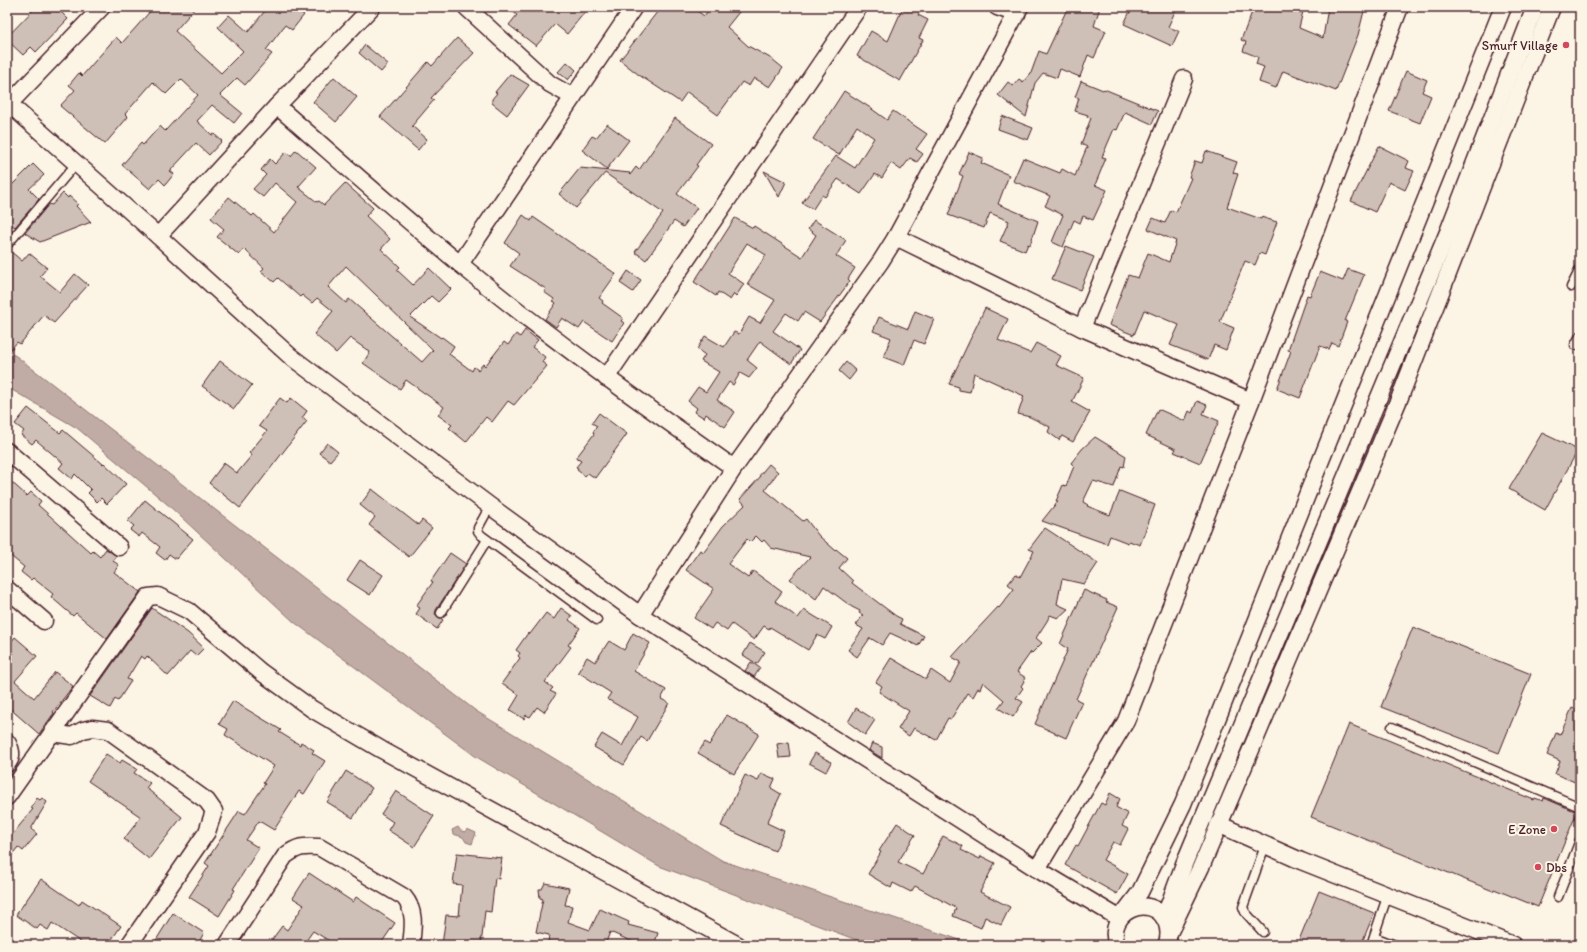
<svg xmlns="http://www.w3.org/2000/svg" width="1587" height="952" font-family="Itim,sans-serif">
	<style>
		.water { fill: #c0aca5; stroke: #917474 }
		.building { fill: #cfc0b7; stroke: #4a1f2b; fill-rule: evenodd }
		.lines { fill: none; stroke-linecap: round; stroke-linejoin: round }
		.lane-casing { stroke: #4a1f2b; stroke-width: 11 }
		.street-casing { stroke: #4a1f2b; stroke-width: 19 }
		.lane { stroke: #fcf5e5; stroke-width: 8 }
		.street { stroke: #fcf5e5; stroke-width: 16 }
		.poi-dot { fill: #d1495b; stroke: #fcf5e5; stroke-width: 1.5 }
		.labels { text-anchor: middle; stroke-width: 4; stroke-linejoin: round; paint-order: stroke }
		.poi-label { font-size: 13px; fill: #4a1f2b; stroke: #fcf5e5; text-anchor: end }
	</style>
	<rect width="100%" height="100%" fill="#fcf5e5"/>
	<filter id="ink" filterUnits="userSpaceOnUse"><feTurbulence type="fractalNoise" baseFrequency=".025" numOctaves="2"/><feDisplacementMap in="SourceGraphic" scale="8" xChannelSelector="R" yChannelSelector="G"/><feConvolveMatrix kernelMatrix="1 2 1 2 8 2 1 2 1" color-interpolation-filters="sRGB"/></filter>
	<g filter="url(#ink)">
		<g class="water">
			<polygon points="7,351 16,356 476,711 723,861 975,945 870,945 659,866 475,756 294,622 167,504 77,428 7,387"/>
			<polygon points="458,827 461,831 466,832 467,829 476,833 472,844 466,842 463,837 453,834 452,830"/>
		</g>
		<g class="building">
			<polygon points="36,7 56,7 68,19 36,52 31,47 23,55 7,40 7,37"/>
			<polygon points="154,7 196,7 175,31 221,73 243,51 218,27 229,15 248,32 268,7 294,7 304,15 292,30 285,25 266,50 272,54 245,85 237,78 220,95 242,113 234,123 212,105 197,121 212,135 214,134 222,141 209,155 196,143 170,171 174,174 165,185 159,179 150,189 122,165 141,143 143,145 160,126 165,131 198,95 181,79 166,94 153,82 125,114 128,117 105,144 60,106 75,90 69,85 79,73 82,76 116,37 122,43"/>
			<polygon points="507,7 589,7 567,34 555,24 536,46 509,25 517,15"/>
			<polygon points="661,7 692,7 704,16 711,7 743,7 727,27 748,46 772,59 783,68 770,87 754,78 749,86 742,82 718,115 687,92 680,102 639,75 620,60"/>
			<polygon points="903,7 910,7 920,11 918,15 928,20 919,38 923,40 900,81 857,56 871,31 888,41"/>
			<polygon points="1068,7 1100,7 1094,26 1106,31 1094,58 1088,55 1080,77 1060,69 1057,78 1043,73 1035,83 1026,117 998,95 1008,82 1013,86 1019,79 1023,82 1031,73 1039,51 1046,54"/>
			<polygon points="1132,7 1177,7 1168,27 1179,31 1172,46 1124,24"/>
			<polygon points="1254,7 1304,7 1299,28 1323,38 1328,7 1365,7 1358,35 1336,91 1283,71 1276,88 1259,82 1264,67 1256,64 1258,57 1243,51 1246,42 1241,40"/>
			<polygon points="457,38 474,53 431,98 434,100 412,126 427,139 418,150 380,117 420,71 428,62 432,66"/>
			<polygon points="365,45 388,64 381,72 359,53"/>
			<polygon points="567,62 576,70 568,80 558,72"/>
			<polygon points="1406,71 1427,80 1422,92 1431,96 1420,123 1389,111"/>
			<polygon points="510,74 529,85 507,115 492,103 492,99 497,93 495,92"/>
			<polygon points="334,77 357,97 336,122 313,102"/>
			<polygon points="1081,81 1103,90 1104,89 1158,111 1152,124 1125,112 1117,130 1114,129 1102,157 1106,158 1095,185 1107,190 1093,220 1083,216 1080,223 1074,220 1063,247 1052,242 1063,215 1045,206 1050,196 1013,181 1023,158 1060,173 1062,169 1075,176 1087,147 1081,144 1091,118 1087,117 1088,115 1075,111 1079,98 1075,97"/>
			<polygon points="844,91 869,107 887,120 893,111 927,134 916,149 923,154 917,162 910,158 901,170 891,163 882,178 875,174 861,194 838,179 825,197 822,195 813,209 802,203 836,156 855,168 874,138 857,126 839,155 813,139"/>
			<polygon points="1002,116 1033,128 1028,140 998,129"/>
			<polygon points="675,118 711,144 696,165 698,166 677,194 697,208 683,227 674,221 646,260 635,252 663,213 605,173 576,208 559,194 580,168 630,173 629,174 630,175 636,167 639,170"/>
			<polygon points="607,124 629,140 607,169 582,150 592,136 596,138"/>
			<polygon points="1379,146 1409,161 1406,168 1414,171 1405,190 1389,182 1375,212 1351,201"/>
			<path d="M296,150L316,167L298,187L317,202L319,201L324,205L345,183L373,208L366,216L390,239L381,249L400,267L397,270L413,285L429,268L451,289L438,302L431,296L410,317L441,338L442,337L454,346L449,354L472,371L474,367L478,370L483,364L485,366L504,342L508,345L516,334L520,337L525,330L538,340L532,347L545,357L542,362L547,366L514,405L508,401L492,422L486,417L466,442L449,428L452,425L438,415L444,407L406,380L400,389L363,363L370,352L350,338L336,353L314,334L333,311L317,298L312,303L302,295L300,297L278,278L274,282L261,271L264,268L244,249L239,255L217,237L224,229L211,218L229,197L252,216L254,214L274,232L297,202L275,183L263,197L253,189L266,175L261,170L270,159L275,164L286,152L291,156ZM346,266L433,350L422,362L349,299L346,303L328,287Z"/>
			<polygon points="1206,151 1237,162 1233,173 1238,174 1227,207 1261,219 1261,217 1277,222 1265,255 1260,253 1255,265 1245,261 1220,322 1234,328 1226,350 1214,345 1208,360 1170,345 1179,325 1144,310 1134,335 1109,325 1128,275 1138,278 1148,253 1169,262 1176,241 1148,229 1153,218 1165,223 1171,210 1176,212 1191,178 1189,177 1195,161 1202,163"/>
			<polygon points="969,152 983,158 981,163 1009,175 998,204 1038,221 1030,245 1028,244 1025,251 1000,241 1009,221 990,213 984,228 948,215 963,176 959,174"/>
			<polygon points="33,164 44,175 29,189 39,199 15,227 7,222 7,190"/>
			<polygon points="764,171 786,182 779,197"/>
			<polygon points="63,193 68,198 69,196 78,204 76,206 91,222 40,242 25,233 49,204 52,205"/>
			<polygon points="523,215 531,221 533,217 616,274 599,298 603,301 602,303 623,318 621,321 624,323 612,341 584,322 579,329 562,318 556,327 545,319 556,303 553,301 554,299 544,292 546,289 510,266 519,253 505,243"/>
			<polygon points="735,218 753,228 754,226 802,257 816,235 808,229 814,220 846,240 836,256 855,268 848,279 850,281 820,322 804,312 798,321 786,313 773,331 800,350 791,364 760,341 747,360 757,368 749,378 740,373 733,385 729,382 717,400 735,412 725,427 706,414 704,418 695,412 697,408 688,401 698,387 706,392 719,372 701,361 705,355 697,349 705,336 724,347 734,332 739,334 749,317 760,323 775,300 747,284 766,255 747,243 728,273 744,284 736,296 734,294 730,300 718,292 716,296 694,282"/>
			<polygon points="1066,246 1094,257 1080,290 1052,279"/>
			<polygon points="7,250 9,250 22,261 29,253 47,268 40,276 60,292 75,274 88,285 54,323 44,315 20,344 17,342 7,354"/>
			<polygon points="1348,269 1364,275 1345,321 1347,322 1338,346 1332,343 1329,349 1320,346 1300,398 1277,389 1291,351 1288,350 1307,295 1310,296 1320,272 1343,281"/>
			<polygon points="628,271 641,280 633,292 620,283"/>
			<polygon points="985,308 1008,319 998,340 1030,353 1036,343 1061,356 1056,365 1084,378 1072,402 1090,412 1073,442 1062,436 1059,440 1048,432 1050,427 1030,417 1018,414 1024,396 974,373 970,392 959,390 959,387 949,384"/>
			<polygon points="915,311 934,319 924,344 914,340 904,365 883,357 891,338 873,331 879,317 908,329"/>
			<polygon points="220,361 252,385 234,409 202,386"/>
			<polygon points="846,362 856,371 849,380 839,371"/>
			<polygon points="280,398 287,403 291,398 307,411 302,418 307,421 240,508 209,483 224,463 237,473 252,455 249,453 267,431 259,426"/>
			<polygon points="1197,401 1207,405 1203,414 1219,421 1200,463 1174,452 1176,449 1146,435 1158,409 1185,421 1189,411 1192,413"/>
			<polygon points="28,408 60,433 63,430 103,464 104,463 126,484 107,504 101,498 97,502 88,493 91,490 75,474 72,479 59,468 63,463 36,440 32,444 21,435 24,431 15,424"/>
			<polygon points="599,413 627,434 595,478 588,473 585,476 577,470 578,468 576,467 581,461 576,458 594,434 593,432 597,426 592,423"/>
			<polygon points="1542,433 1578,450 1545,510 1509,489"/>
			<polygon points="1095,437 1126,456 1124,467 1121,466 1114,487 1093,481 1083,502 1088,505 1087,506 1110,515 1120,491 1155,505 1140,545 1129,541 1128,543 1110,536 1107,544 1042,521 1058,501 1056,501 1063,485 1066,486 1074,466 1071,463 1082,449"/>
			<polygon points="327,443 338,452 330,461 319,453"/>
			<polygon points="769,464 778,472 765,490 803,521 806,519 819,536 835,550 836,549 847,558 839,568 853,581 852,583 896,616 902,619 900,624 924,636 918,646 890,633 882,645 870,638 857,657 848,650 863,629 856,625 863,615 859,613 860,611 852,607 824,586 816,599 790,579 810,557 771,548 764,540 762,542 756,536 750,542 747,539 728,564 748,578 753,571 782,592 775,601 798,618 804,610 832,627 825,639 817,635 808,650 770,627 769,629 764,626 754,640 732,624 727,631 715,623 711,629 694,618 714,589 686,570 700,550 704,552 723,526 745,505 740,499 760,477 759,476"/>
			<polygon points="7,478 27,496 31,492 41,501 38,505 91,553 93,551 100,557 106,549 117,556 113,561 119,565 114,572 140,592 107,639 76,613 73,616 51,597 53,594 33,578 31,580 21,572 24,567 7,553"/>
			<polygon points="372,489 418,525 422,520 432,528 409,557 369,525 375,517 360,505"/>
			<polygon points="145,500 193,539 176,559 169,554 165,560 156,553 160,547 142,533 139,537 130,530 134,526 128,521"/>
			<polygon points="1045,528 1098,563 1084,584 1062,579 1057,604 1068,609 1058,618 1050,615 1047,621 1036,638 1042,643 1032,653 1031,652 1017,672 1026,678 1021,686 1023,688 1016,698 1023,702 1013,717 998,708 1004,700 983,682 980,689 978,688 973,697 967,693 951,719 948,718 936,740 914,728 909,736 898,729 909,711 879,692 882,686 876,682 891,658 926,679 931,670 950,683 961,662 952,657 970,637 998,607 999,608 1014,589 1008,584 1016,574 1020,577 1034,551 1029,549"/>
			<polygon points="450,553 466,564 436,610 435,614 443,620 437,629 416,614 420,608 416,606 433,582 431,581"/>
			<polygon points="360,560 383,575 370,595 347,580"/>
			<polygon points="1084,590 1107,600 1106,602 1118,607 1076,699 1082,702 1066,738 1035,724 1068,649 1060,644"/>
			<polygon points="152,608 188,633 204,648 196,656 190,651 168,676 147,656 145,659 141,656 127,679 131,681 118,701 115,699 110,708 90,696"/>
			<polygon points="561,608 572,616 569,620 580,628 568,645 571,647 545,682 553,688 550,691 556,694 544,712 537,707 530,717 526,715 524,719 510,710 519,695 502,683 520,658 518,656 520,653 516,650 528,633 530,634 546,613 554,619"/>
			<polygon points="1413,627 1531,674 1499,753 1381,707"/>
			<polygon points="633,633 650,643 634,671 666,690 661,699 669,703 647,741 641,737 624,765 594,747 602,734 622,746 638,717 607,699 611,693 578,672 587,657 595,662 609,641 624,650"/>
			<polygon points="15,637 37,656 15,681 34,698 55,672 73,686 53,712 54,713 39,734 7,706 7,647"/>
			<polygon points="750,643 765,652 757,664 743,655"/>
			<polygon points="751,662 760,668 754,677 745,671"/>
			<polygon points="233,701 281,730 279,732 300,745 301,742 314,750 312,753 325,761 304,794 299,791 274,830 259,821 246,840 259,848 233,889 235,890 219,916 189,897 209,866 205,863 239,811 245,814 265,784 263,783 274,766 225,735 228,729 219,724"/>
			<polygon points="856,708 875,720 865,735 848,722"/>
			<polygon points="1572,708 1580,711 1580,784 1555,774 1560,761 1547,755 1556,733 1560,735"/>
			<polygon points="727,715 759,734 734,774 698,753 705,742 709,745"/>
			<polygon points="1349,724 1534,800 1535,798 1543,801 1544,798 1577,812 1538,907 1494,889 1493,891 1311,817"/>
			<polygon points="789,742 791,757 779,758 777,744"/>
			<polygon points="872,743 882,747 882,758 869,750"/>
			<polygon points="815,753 831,762 826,772 809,763"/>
			<polygon points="106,754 120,763 122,760 137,769 134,773 150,783 146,788 182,817 149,859 124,839 141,817 88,781"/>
			<polygon points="346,771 372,788 353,818 327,802"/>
			<polygon points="761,773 775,779 771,788 781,794 767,823 784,831 775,851 721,826 745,775 758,781"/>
			<polygon points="396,791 434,816 414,847 388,830 393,822 381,814"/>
			<polygon points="1110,793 1120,799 1116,807 1128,814 1122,826 1128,829 1120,845 1113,842 1103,860 1128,874 1117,894 1065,865 1076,845 1078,846 1101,803 1105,805"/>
			<polygon points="37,798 40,800 42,798 47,802 31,829 37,834 23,851 18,847 7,861 7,841 33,809 31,808"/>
			<polygon points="897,823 915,835 898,862 923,874 943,836 963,846 961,850 980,859 981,856 995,863 980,892 1010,907 1001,925 985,917 981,928 953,916 956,908 915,886 911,892 893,883 891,888 868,874 881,852 879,851"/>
			<polygon points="457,853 502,858 499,879 495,878 491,912 485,911 481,945 442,945 446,915 459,916 462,885 453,884"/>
			<polygon points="309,873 353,902 356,897 395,923 380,945 336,945 313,931 303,945 268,945 282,926 287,930 304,905 293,898"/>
			<polygon points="41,879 79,905 82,900 121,926 108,945 85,945 52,923 48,930 40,925 37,929 16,915"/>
			<polygon points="545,883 569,888 565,905 572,906 568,922 590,930 600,909 629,922 628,925 658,933 654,945 640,945 610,932 605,945 561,945 548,942 549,935 536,932 543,899 540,898 539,889 542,889"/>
			<polygon points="1319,891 1374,913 1361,945 1297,945"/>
			<polygon points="173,913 204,933 197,945 153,945"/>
		</g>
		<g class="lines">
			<defs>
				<g id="lane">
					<polyline points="7,245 76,164"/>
					<polyline points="1571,287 1580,269"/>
					<polyline points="1575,345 1580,336"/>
					<polyline points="490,506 478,528 478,531 481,535 597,620"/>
					<polyline points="441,613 487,540"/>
					<polyline points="1392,727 1580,807"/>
					<polyline points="1558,897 1580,840"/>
					<polyline points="1263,932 1245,912 1243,907 1265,846"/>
					<polyline points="1374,937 1395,945"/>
					<polyline points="1371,945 1387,897"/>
				</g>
				<g id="street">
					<polyline points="466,7 550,84 573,97"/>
					<polyline points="997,7 1017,14"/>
					<polyline points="7,102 158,236 290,356 490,506 640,615 1037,869 1119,918"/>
					<polyline points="9,104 102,7"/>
					<path d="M277,106C338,159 398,213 460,264C548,337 641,403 734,468"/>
					<polyline points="158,236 277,106 372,7"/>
					<polyline points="896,237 1082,328 1251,401"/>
					<polyline points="460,264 634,7"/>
					<polyline points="1082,328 1184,79"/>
					<polyline points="606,378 859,7"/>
					<polyline points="7,451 119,547"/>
					<polyline points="7,589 44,621"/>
					<polyline points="640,615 734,468 881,261 896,237 1020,7"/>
					<polyline points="52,733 148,597 158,596 189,611 261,672 312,709 382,750 738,945"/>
					<path d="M7,742C12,750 13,757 7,764"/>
					<polyline points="7,797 52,733 72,736 83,730 92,728 108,730 207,801 214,811 207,832 129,945"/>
					<polyline points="1218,824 1301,861 1513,945"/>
					<polyline points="1037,869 1126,721 1251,401 1400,7"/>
					<polyline points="1124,913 1140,892 1183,804 1503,7"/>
					<polyline points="1164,918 1184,864 1448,232 1535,7"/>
					<polyline points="1169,933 1201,867 1253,745 1400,397 1552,7"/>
					<path d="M227,945L285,856C298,846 303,846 319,847L404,897C416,911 413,928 411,945"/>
					<path d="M1117,945C1104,912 1151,891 1166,921C1169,929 1170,937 1166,945"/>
				</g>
			</defs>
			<use href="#lane" class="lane-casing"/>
			<use href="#street" class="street-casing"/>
			<use href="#lane" class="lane"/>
			<use href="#street" class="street"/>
		</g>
	</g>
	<g class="poi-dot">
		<circle cx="1566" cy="45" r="4"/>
		<circle cx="1554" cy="829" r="4"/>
		<circle cx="1538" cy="867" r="4"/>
	</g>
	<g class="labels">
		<g class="poi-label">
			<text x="1558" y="50">Smurf Village</text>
			<text x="1546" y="834">E Zone</text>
			<text x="1546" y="872" text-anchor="start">Dbs</text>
		</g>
	</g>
	<rect width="1587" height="952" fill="none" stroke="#fcf5e5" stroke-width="24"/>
	<rect x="12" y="12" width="1563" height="928" fill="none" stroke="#4a1f2b" stroke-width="1.5" filter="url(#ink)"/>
</svg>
